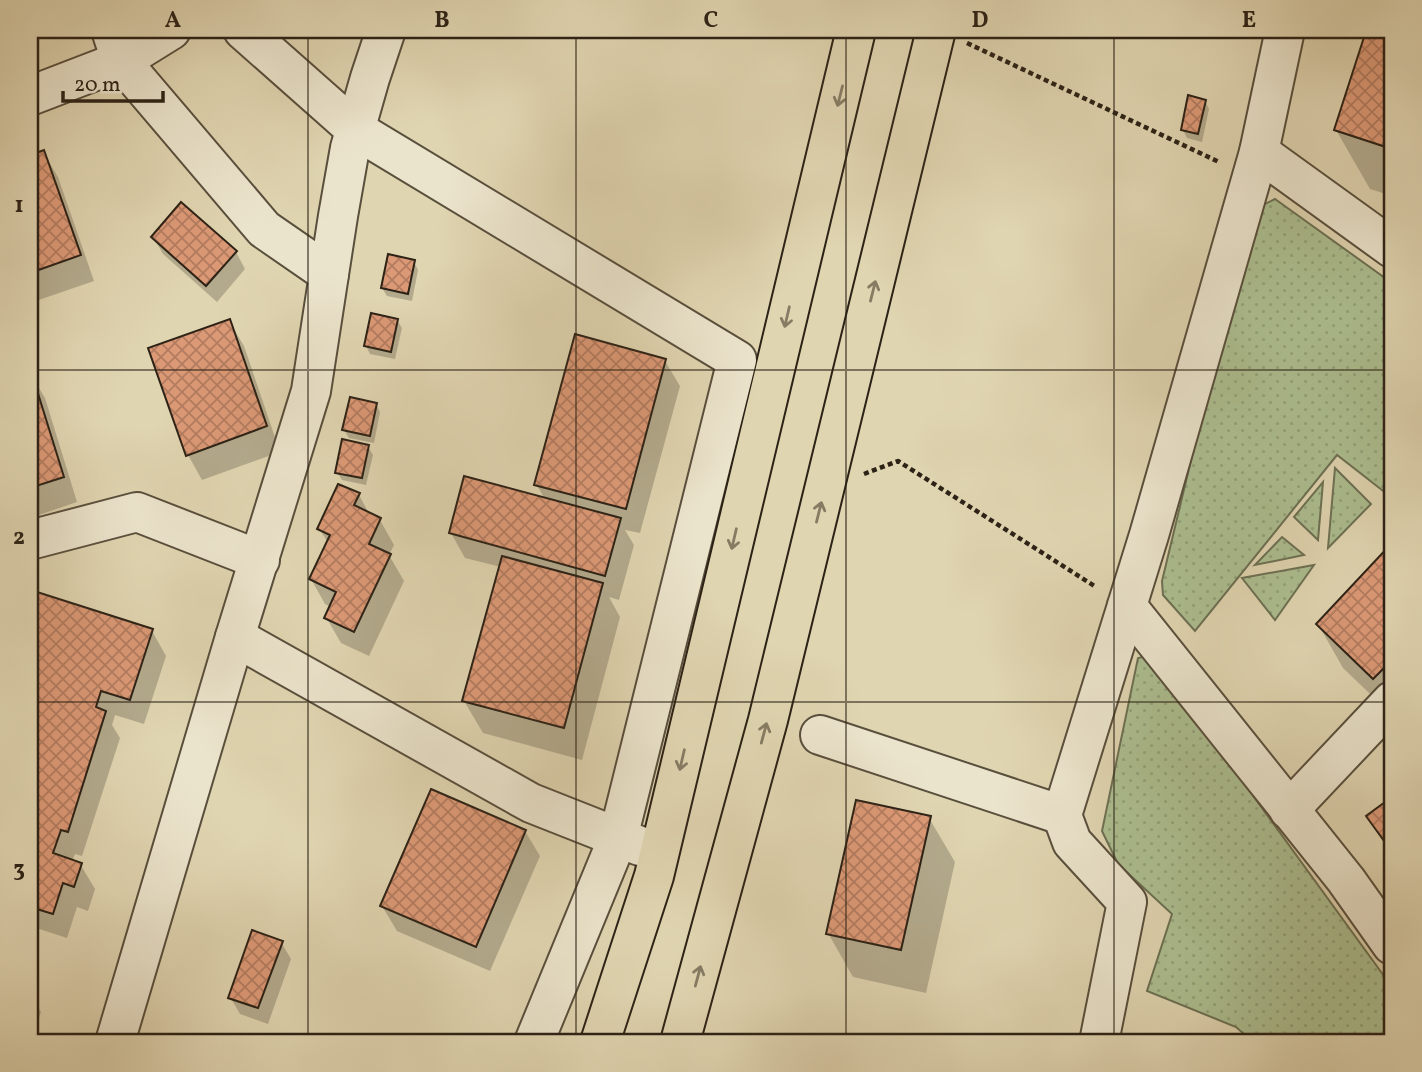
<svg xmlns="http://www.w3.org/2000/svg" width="1422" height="1072" font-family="Vollkorn,serif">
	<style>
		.grass { fill: url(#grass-dots); stroke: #6c7053; stroke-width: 2 }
		.shadow { fill: #0003 }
		.building { fill: url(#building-cross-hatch); stroke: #2c2216; stroke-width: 2 }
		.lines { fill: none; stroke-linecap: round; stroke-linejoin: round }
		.minor-casing { stroke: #594f3d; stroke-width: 42 }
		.major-casing { stroke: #2c2216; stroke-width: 42 }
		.path { stroke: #2c2216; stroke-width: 4.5; stroke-dasharray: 5 3.5; stroke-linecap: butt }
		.minor { stroke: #ebe4cc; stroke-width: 38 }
		.major { stroke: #e0d5b1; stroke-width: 38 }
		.oneway { stroke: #867c64 }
		.grid { fill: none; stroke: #2c2216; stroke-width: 2; stroke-opacity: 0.55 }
		.neatline { fill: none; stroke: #2c2216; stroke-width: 2.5 }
		.grid-label { font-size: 23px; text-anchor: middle; font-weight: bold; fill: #2c2216 }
	</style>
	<defs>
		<pattern id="grass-dots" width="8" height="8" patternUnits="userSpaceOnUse" patternTransform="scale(1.75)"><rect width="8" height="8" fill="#acbe90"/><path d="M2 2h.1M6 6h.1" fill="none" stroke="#94a37b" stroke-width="1.8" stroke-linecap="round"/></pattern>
		<pattern id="building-cross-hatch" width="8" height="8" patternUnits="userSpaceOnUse" patternTransform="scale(1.75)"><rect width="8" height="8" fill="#dc9976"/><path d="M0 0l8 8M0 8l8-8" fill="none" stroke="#b37c60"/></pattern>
	</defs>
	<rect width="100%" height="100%" fill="#e0d5b1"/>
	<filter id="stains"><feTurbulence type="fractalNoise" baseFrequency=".00286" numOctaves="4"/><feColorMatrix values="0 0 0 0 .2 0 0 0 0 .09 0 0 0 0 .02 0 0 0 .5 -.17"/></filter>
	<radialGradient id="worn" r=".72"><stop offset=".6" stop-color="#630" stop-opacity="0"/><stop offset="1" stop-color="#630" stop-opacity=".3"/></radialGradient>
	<g class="grass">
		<polygon points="1275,199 1392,283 1392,482 1387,494 1337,455 1195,631 1163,595 1162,581 1251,211"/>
		<polygon points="1335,468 1371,504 1328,548"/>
		<polygon points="1323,482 1318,540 1294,517"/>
		<polygon points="1282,537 1304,555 1255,565"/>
		<polygon points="1314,565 1275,620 1242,578"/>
		<polygon points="1151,655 1392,987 1392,1042 1253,1042 1236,1027 1147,991 1172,914 1118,864 1102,831 1138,658"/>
	</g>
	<g class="shadow">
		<polygon points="30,30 59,30 59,32 30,41"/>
		<polygon points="1367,33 1392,41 1392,196 1370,189 1336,130"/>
		<polygon points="1205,101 1209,109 1202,142 1187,138 1183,130"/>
		<polygon points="43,152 58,177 94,281 30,303 30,157"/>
		<polygon points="153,237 236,252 245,269 217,302 163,254"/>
		<polygon points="414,262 418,270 412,301 387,296 382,288"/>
		<polygon points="397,320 402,328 395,359 370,354 366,346"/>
		<polygon points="229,321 244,346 280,452 202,480 188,455"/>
		<polygon points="665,361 680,386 640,533 625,530 634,545 619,600 609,597 620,617 582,760 483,733 464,701 501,567 465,558 451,533 545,499 536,484"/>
		<polygon points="30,373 45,398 77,502 30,518"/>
		<polygon points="376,404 380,412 374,443 349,438 344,430"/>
		<polygon points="368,447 373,455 366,485 342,480 337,472"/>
		<polygon points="359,495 370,515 380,520 394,545 389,555 404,581 369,656 341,643 326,617 331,607 325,604 311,579 328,543 319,528"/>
		<polygon points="1391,547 1392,548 1392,715 1343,668 1318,624"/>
		<polygon points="38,594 152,631 166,656 144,724 115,715 112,725 120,738 82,856 75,854 72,861 80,864 95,889 88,911 77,907 67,938 30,926 30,619"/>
		<polygon points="1392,799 1392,857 1369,816"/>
		<polygon points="929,818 955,862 926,993 853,977 828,933"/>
		<polygon points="525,831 540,856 490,971 397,931 382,906"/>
		<polygon points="281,942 291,959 268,1024 240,1014 230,997"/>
		<polygon points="30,993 41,1012 31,1042 30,1042"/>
	</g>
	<g class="building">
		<polygon points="1366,31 1392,39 1392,149 1334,130"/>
		<polygon points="1188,95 1206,100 1198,134 1181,130"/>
		<polygon points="44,150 81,255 30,273 30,155"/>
		<polygon points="181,202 237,251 206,286 151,237"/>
		<polygon points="388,254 415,260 408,294 381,288"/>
		<polygon points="371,313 398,319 391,352 364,346"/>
		<polygon points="230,319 267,426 186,456 148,348"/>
		<polygon points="575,334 666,359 626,509 534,485"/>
		<polygon points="30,371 31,371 64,477 30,488"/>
		<polygon points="350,397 377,403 370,436 342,430"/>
		<polygon points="342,439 369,445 362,478 335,473"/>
		<polygon points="464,476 621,518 605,576 449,533"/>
		<polygon points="338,484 360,493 354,505 381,518 369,544 391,554 354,632 324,618 336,592 309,579 330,535 317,529"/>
		<polygon points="1391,544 1392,546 1392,660 1373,679 1316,624"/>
		<polygon points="502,556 603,583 564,728 462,701"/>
		<polygon points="37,592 153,629 130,700 101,691 96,707 106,711 68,832 61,830 53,853 82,863 74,887 63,883 53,914 30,907 30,614"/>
		<polygon points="431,789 526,830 476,947 380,906"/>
		<polygon points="1392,797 1392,852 1366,816"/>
		<polygon points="856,800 931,816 901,950 826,934"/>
		<polygon points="252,930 283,941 258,1008 228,998"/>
	</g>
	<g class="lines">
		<defs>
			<g id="minor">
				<polyline points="111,30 121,61 264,229 329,274"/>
				<polyline points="243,30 356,130 737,360 618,838 534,1042"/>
				<polyline points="30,96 121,61 171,30"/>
				<polyline points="1259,152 1392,248"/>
				<polyline points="30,540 137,512 260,560"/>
				<polyline points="1127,606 1346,880 1392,945"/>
				<polyline points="235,637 531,803 640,846"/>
				<polyline points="820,735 1062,815"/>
				<polyline points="1289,810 1392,701"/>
				<polyline points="115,1042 235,637 311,391 338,216 350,148 370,78 386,30"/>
				<polyline points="1099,1042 1127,902 1072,842 1062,815 1149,535 1259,152 1285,30"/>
			</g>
			<g id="major">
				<polyline points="600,1042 654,876 856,30"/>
				<polyline points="680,1042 768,720 936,30"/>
			</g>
		</defs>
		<use href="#minor" class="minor-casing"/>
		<use href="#major" class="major-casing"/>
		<g class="path">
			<polyline points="967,43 1219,162"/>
			<polyline points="864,474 898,461 1096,587"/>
		</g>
		<use href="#minor" class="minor"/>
		<use href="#major" class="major"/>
	</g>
	<defs><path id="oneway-shaft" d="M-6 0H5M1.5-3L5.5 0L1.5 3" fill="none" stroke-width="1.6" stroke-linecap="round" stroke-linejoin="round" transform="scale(1.75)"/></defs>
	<g class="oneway">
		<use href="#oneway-shaft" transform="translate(840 96) rotate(104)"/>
		<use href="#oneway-shaft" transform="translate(873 291) rotate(-76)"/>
		<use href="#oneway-shaft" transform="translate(787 317) rotate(103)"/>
		<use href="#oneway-shaft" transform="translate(819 512) rotate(-76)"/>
		<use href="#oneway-shaft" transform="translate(734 539) rotate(103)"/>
		<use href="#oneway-shaft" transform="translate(764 733) rotate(-75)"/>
		<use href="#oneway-shaft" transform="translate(682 760) rotate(103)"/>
		<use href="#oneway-shaft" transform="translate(698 976) rotate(-75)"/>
	</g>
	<path class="grid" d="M308,30V1042M576,30V1042M846,30V1042M1114,30V1042M30,370H1392M30,702H1392"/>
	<rect width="1422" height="1072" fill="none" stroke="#e0d5b1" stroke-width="77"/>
	<path d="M63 91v10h100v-10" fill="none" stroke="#2c2216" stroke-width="3.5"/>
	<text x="74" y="91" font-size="21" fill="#2c2216" stroke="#ebe4cc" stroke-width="5" paint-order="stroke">20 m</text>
	<rect x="38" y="38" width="1346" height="996" class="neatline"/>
	<g class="grid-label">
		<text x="173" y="27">A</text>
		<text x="442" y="27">B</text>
		<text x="711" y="27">C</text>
		<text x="980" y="27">D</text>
		<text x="1249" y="27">E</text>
		<text x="19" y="212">1</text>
		<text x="19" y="544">2</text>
		<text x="19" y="876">3</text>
	</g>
	<rect width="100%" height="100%" filter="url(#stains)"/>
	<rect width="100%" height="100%" fill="url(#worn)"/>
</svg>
